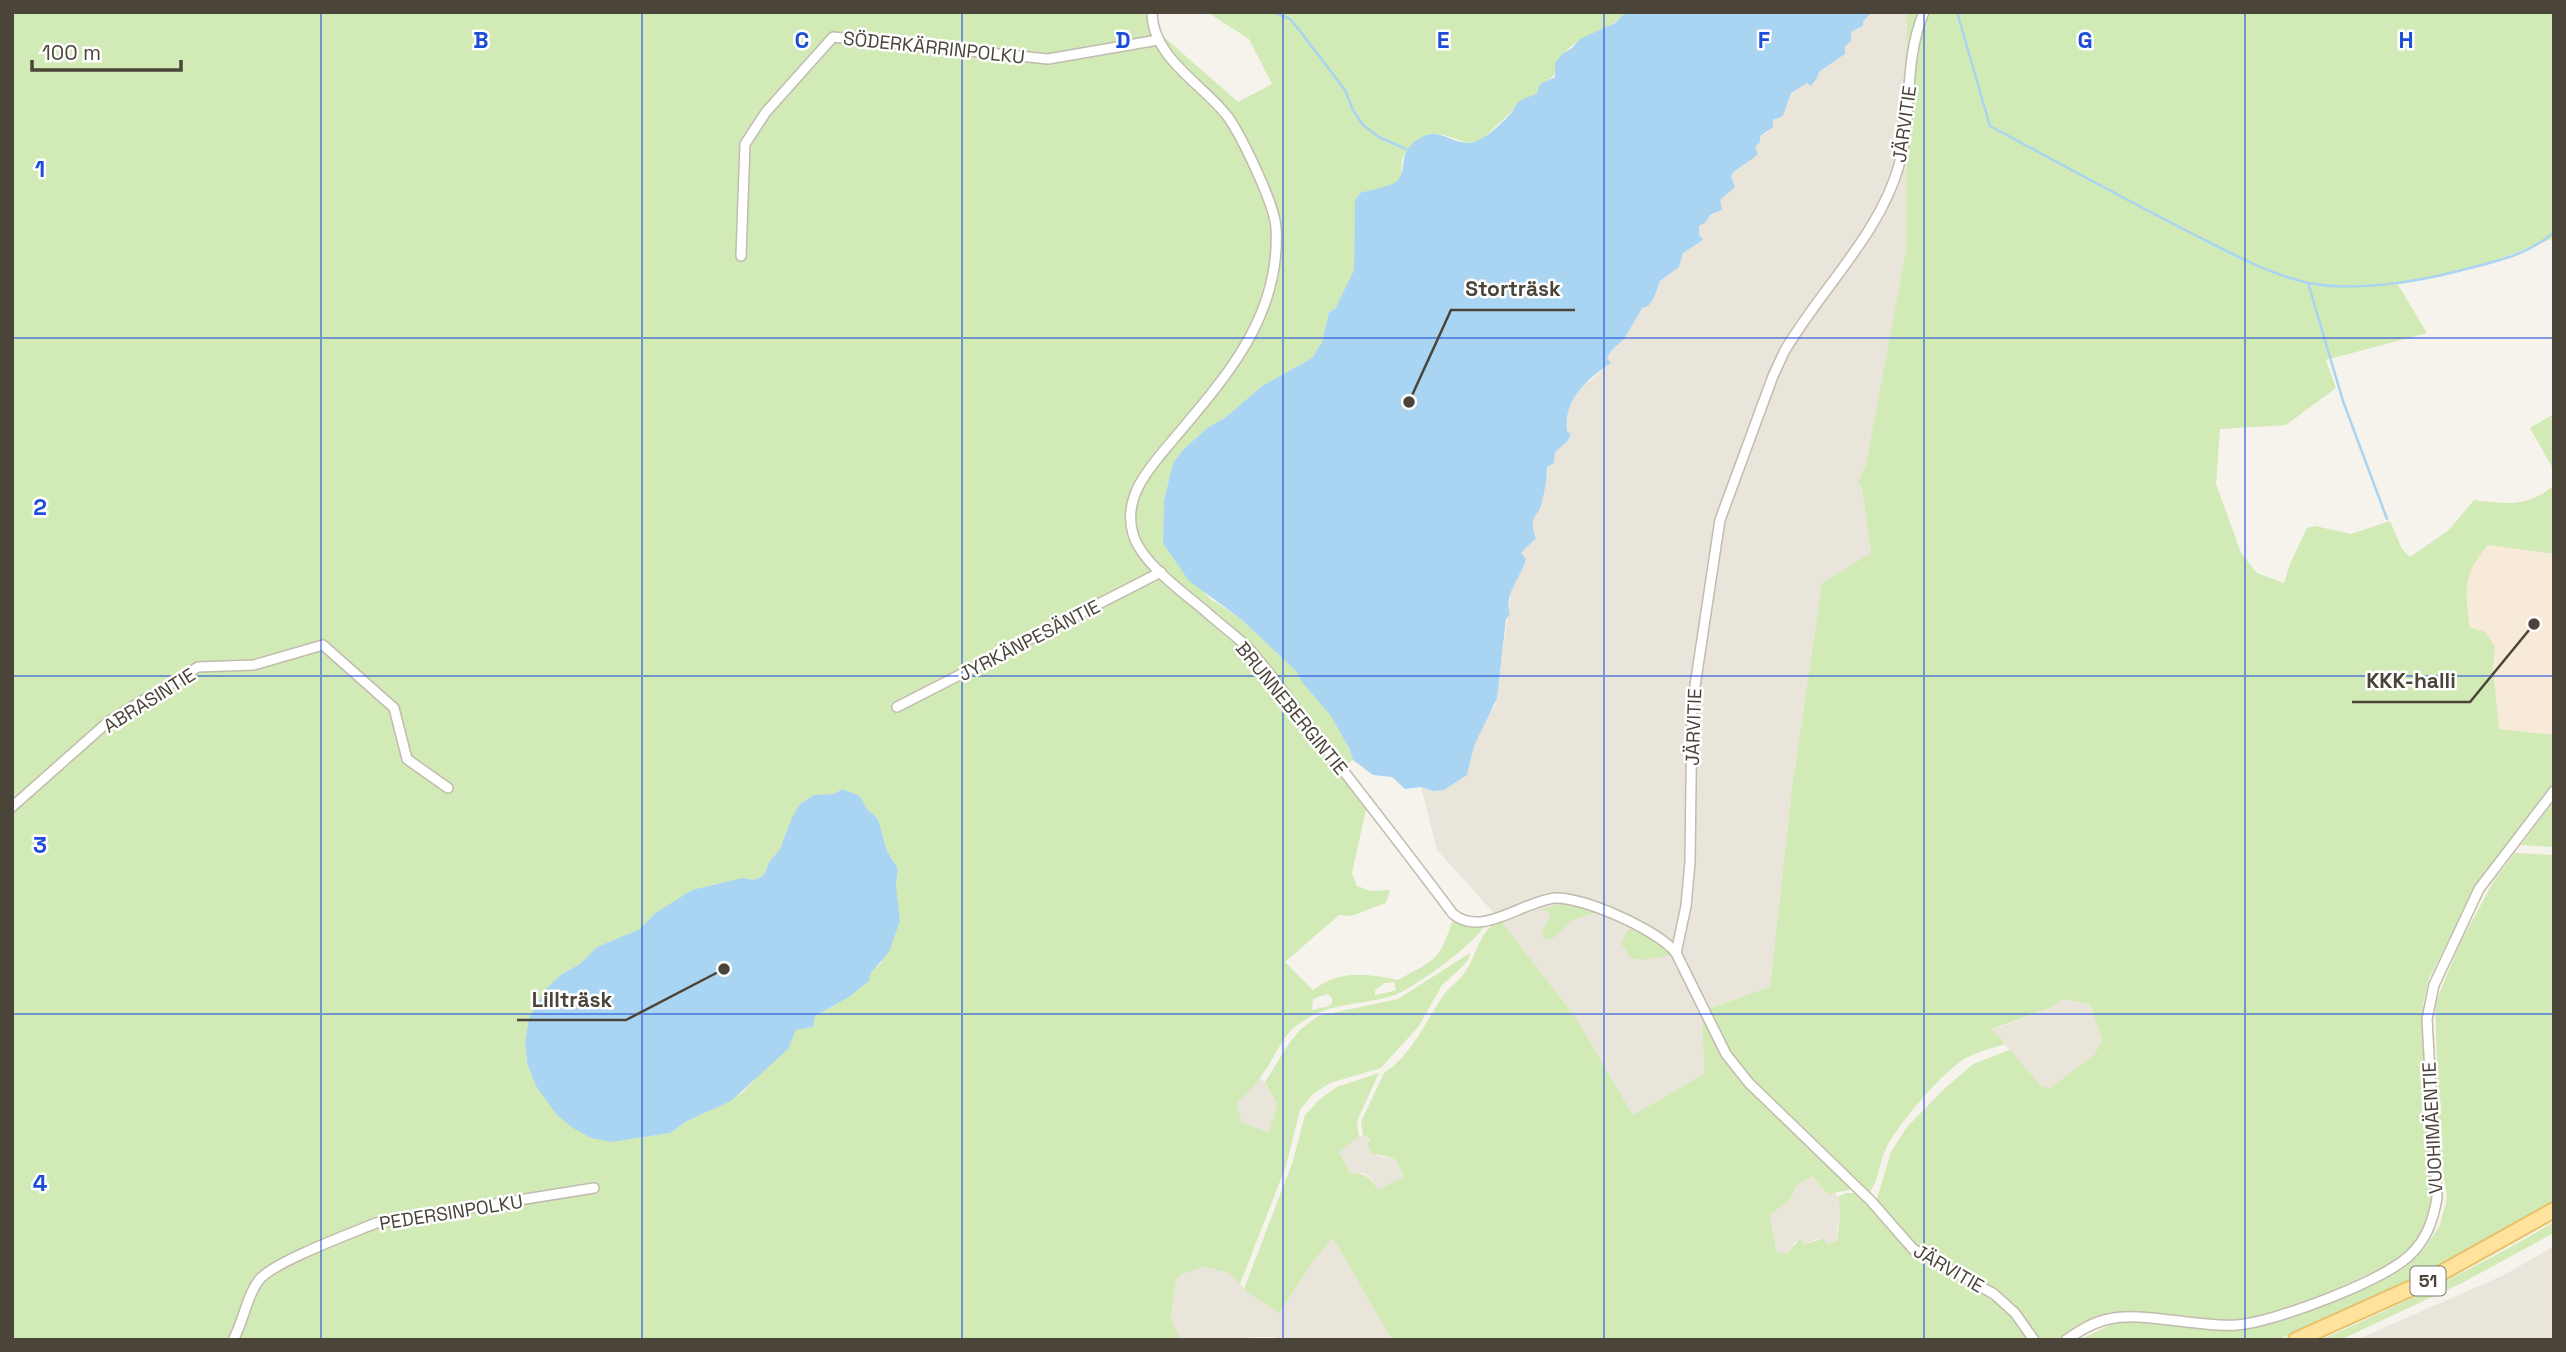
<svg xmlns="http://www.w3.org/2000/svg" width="2566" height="1352" font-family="'Space Grotesk',sans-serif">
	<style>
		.residential { fill: #eae5da }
		.commercial { fill: #f7ead8 }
		.green { fill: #d2eab5; fill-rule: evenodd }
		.water { fill: #a9d4f2 }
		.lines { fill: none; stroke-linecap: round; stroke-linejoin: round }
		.stream { stroke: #a9d4f2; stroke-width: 2.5 }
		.minor-casing { stroke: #c2bbae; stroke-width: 12 }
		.primary-casing { stroke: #e6c16a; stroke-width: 18 }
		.minor { stroke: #fff; stroke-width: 9 }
		.primary { stroke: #ffe39c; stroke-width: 14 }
		.grid { fill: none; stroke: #1d4ed8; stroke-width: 2; stroke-opacity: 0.55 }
		.labels { text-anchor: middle; stroke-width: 5; stroke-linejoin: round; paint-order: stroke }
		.shield { fill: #fff; stroke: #817c74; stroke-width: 2 }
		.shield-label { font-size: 18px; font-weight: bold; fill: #4b4439 }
		.street-label { font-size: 19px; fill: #4b4439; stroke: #fff }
		.grid-label { font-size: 23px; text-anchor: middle; font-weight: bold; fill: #1d4ed8; stroke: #fff; stroke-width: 5; stroke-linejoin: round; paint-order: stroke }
		.leader { fill: none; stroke: #4b4439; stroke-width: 2.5 }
		.callout-dot { fill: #4b4439; stroke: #fff; stroke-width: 2.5 }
		.callout-label { font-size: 21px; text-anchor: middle; font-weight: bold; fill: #4b4439; stroke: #fff; stroke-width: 5; stroke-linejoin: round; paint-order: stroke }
	</style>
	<rect width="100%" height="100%" fill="#f6f3ec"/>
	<g class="residential">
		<polygon points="1872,12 1907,12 1906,250 1866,464 1858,483 1862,489 1871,554 1822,583 1792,788 1770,987 1702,1011 1704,1074 1633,1115 1576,1018 1501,921 1437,850 1421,787 1433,791 1444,790 1467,775 1474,746 1490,711 1495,706 1511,593 1514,583 1524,566 1521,553 1536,538 1532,524 1535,512 1540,507 1544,484 1548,476 1547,467 1555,452 1567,442 1571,434 1567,431 1566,420 1567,412 1576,395 1582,385 1590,381 1610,363 1607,358 1611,351 1617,346 1642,308 1654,298 1660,281 1679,267 1683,253 1703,240 1699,235 1699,226 1706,222 1710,215 1716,214 1720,200 1735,187 1731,177 1755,147 1760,136 1767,133 1773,120 1783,116 1791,93 1845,54 1845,46 1851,32 1863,26 1863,22"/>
		<polygon points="2063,999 2090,1004 2102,1040 2094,1055 2050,1088 2041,1086 1992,1030 2052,1007"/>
		<polygon points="1260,1078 1265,1082 1277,1104 1269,1132 1242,1123 1237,1103"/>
		<polygon points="1357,1136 1366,1136 1377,1156 1395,1159 1404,1177 1378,1191 1371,1178 1363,1173 1350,1173 1339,1152"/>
		<polygon points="1812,1175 1826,1194 1835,1192 1840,1201 1841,1211 1837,1227 1838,1240 1828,1244 1817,1239 1804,1244 1796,1241 1787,1253 1779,1253 1776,1250 1770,1215 1789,1201 1797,1185"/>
		<polygon points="1333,1238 1392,1340 1277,1340 1276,1337 1250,1337 1247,1340 1181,1340 1171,1319 1176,1280 1181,1274 1203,1267 1229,1273 1247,1292 1311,1264"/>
		<polygon points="2554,1246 2554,1340 2356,1340 2504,1275"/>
	</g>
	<polygon class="commercial" points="2488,545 2554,554 2554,735 2499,729 2493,669 2495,647 2470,628 2466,592 2472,564"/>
	<g class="green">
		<path d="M12,12H1152L1155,33L1163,36L1238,102L1272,84L1249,39L1207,12H1626C1613,29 1584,33 1566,51C1552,66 1564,74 1540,84L1537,93L1518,102L1511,112L1481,140L1468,143L1444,135L1430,134L1418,139L1402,158L1401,176L1394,185L1360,193L1355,200L1354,270L1335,309L1329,312L1322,342L1312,358L1262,386L1226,417L1207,428L1184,449L1173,463L1164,500L1163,543L1209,598L1241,619L1297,672C1305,688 1320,701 1331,716C1341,728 1348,745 1353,760L1346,765L1369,796L1352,873L1357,886L1371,891L1390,890L1386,903L1351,916L1339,915L1285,962L1313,990C1339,970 1367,973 1398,980C1436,959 1439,962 1453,919L1459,922L1485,924C1478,942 1412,990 1392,996C1358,1006 1333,1001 1300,1023C1282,1035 1275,1058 1262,1075C1255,1085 1246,1094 1237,1103L1242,1123L1269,1132L1277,1104L1265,1082L1288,1045L1301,1029L1318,1016L1398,999L1470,953L1469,959L1460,969L1442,985L1419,1026L1381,1068L1330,1083L1313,1094L1300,1110L1286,1166L1240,1284L1229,1273L1204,1267L1181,1274L1176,1280L1171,1319L1181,1340H12ZM842,789L860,796L866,808L878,819L887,851L898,869L896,884L900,921L881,963L871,973L869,981L849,997L814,1017L813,1027L796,1030L772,1061L744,1091L731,1101L687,1121L670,1133L612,1142L536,1086L527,1063L525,1041L529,1018L562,974L580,964L597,947L640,929L654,914L714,884L730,883L742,878L754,880L763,876L770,861L780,849L791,820L814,795L834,794ZM1394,982L1396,990L1394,991L1375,995V990L1385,983ZM1327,994L1332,998V1003L1329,1006L1312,1010L1313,999Z"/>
		<path d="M1907,12H2554V238L2486,264L2442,276L2397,283L2427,333L2326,360L2336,388L2286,425L2220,429L2216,484L2241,553L2257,573L2284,583L2290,564L2307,528L2315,526L2351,534L2390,521L2402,549L2410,557L2449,530L2474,500C2507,504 2527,508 2554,485V554L2488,545C2462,576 2465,590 2470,628L2485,632L2495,647L2493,669L2499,729L2554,735V783L2547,795L2479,879L2429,979L2423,1004L2426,1107L2433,1174V1199L2428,1223L2412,1247L2397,1260L2312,1301L2257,1318L2231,1320L2119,1312L2096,1316L2062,1340H2038L2015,1309L1914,1246L1876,1202L1891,1152L1907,1127L1941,1092L1973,1064L2010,1050L2041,1086L2050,1088L2094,1055L2102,1040L2090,1004L2063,999L2052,1007L1992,1029L2005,1044C1993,1048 1979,1051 1968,1057C1945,1068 1895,1127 1885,1151C1879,1164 1879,1180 1870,1192L1863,1191L1735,1064L1708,1009L1770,987L1792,788L1822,583L1871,553L1862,489L1858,483L1866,464L1906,250Z"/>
		<polygon points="2554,414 2554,480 2551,465 2530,428"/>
		<polygon points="2554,801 2554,847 2521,845 2553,802"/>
		<polygon points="2515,853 2554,855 2554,1204 2454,1260 2395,1289 2277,1340 2079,1340 2112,1324 2133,1322 2240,1329 2301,1315 2404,1268 2426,1247 2440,1225 2447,1198 2440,1151 2435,1004 2461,941 2495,879"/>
		<polygon points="1559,904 1574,906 1598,912 1572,920 1555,937 1544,940 1542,931 1551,915 1543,909"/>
		<path d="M1501,921L1576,1018L1633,1115L1704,1074L1702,1011L1726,1061L1737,1077L1855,1189L1827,1194L1812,1176L1797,1185L1789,1201L1770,1215L1776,1250L1779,1253H1787L1800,1239L1804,1244L1823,1239L1828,1244L1838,1240C1837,1225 1843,1212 1838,1197L1846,1193H1857L1922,1262L1989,1296L2014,1317L2031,1340H1392L1333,1238L1311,1264L1279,1313L1247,1292L1244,1289L1293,1161L1305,1115L1321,1098L1337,1087L1379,1073L1357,1121L1359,1136L1339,1152L1350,1173C1366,1173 1370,1177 1378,1190L1404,1177L1395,1159L1371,1153L1368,1144L1370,1140L1366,1136H1363L1361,1122L1384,1073C1412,1055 1425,1022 1443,996C1449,987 1459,981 1465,972C1477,956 1479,928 1501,921Z"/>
		<polygon points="1629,929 1653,939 1671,955 1642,960 1631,958 1621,943"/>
		<path d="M2554,1222V1233L2462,1283L2340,1340H2320C2401,1305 2478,1267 2554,1222Z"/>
	</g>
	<g class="water">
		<path d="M1626,12H1872L1863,22V26L1851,32V41L1845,46V54L1819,72L1817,78L1811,86L1807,83L1791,93L1783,116L1773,120V127L1760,136V142L1755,147L1758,154C1749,163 1739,165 1731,176L1735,187L1720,200L1722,210L1710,215L1706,222L1699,226V235L1703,240L1683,253L1679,267L1660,281L1654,298L1648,306L1642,308L1624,339L1611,351L1607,358L1611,363C1587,379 1563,400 1567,431L1571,434L1567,442L1555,452L1554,463L1547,467C1548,474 1543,500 1541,506C1534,521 1529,519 1536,538L1521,553L1526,559C1522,576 1503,595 1510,614L1506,619L1497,698L1474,746L1467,775L1444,790L1433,791L1421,787L1405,789L1392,777L1373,775L1353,760L1349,748L1331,716L1302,682L1297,672L1241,619L1189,581L1163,543L1164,500L1173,463L1184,449L1207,428L1226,417L1262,386L1312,358L1322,342L1329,312L1335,309L1354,270L1355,200L1360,193C1367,191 1391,186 1396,182C1409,170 1396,155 1417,140C1438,125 1449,143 1468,143C1483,143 1503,122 1512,112C1514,109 1515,105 1518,102C1522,99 1532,96 1537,93L1540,84L1555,77V63L1562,54L1572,48L1580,39L1615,23Z"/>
		<polygon points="842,789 860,796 866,808 878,819 887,851 898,869 896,884 900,921 889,952 871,973 869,981 849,997 815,1016 813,1027 796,1030 788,1049 731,1101 687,1121 670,1133 612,1142 591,1138 573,1128 557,1115 536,1086 527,1063 525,1041 529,1018 547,988 562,974 580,964 597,947 640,929 654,914 692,890 742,878 754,880 763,876 770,861 780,849 791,820 800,804 814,795 834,794"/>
	</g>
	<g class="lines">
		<g class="stream">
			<polyline points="1274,12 1290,19 1300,31 1345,90 1353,110 1363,125 1379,137 1406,149"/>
			<path d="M1957,12L1990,126C2055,161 2121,197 2187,231C2225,250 2267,274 2309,283C2355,292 2417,282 2462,270C2493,262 2529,255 2554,232"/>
			<polyline points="2308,283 2343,401 2387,519"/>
		</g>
		<defs>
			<g id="minor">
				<path d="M1152,12C1152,58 1203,84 1228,117C1242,137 1275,205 1276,228C1281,317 1225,378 1172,441C1150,467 1122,497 1133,534C1142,565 1189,596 1212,617C1225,628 1239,638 1250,650C1278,682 1302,718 1328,751C1370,805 1412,859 1453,914C1482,938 1523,901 1555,898C1584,897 1658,930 1676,953L1726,1054L1749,1083L1871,1201L1913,1249L1994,1294L2015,1313L2034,1340"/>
				<polyline points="741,256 745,144 766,112 833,37 1048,59 1158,40"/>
				<polyline points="897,707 1161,572"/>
				<polyline points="12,807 109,721 198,667 254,665 323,645 394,708 407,759 448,788"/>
				<path d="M1676,953L1686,906L1690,862L1692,706L1716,546L1720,520L1773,376L1784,352C1820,290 1880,234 1899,165C1913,116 1903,61 1924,12"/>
				<path d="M233,1340C244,1321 246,1297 259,1280C273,1262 352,1233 376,1223L594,1188"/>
				<path d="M2066,1340C2079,1331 2093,1322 2109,1319C2145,1311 2197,1328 2237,1325C2275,1322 2383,1281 2410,1255C2427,1239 2433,1220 2437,1198L2427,1019L2434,985L2479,889L2554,791"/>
			</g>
			<polyline id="primary" points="2296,1340 2425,1282 2554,1210"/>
		</defs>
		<use href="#minor" class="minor-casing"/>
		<use href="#primary" class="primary-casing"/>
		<use href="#minor" class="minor"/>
		<use href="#primary" class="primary"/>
	</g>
	<path class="grid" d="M321,12V1340M642,12V1340M962,12V1340M1283,12V1340M1604,12V1340M1924,12V1340M2245,12V1340M12,338H2554M12,676H2554M12,1014H2554"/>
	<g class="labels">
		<rect class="shield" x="2410.5" y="1266.5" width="35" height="29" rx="5"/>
		<g class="shield-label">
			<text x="2428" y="1287">51</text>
		</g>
		<g class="street-label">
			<text transform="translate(934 47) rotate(6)" y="7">SÖDERKÄRRINPOLKU</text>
			<text transform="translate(1904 124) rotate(-82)" y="7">JÄRVITIE</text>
			<text transform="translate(1029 640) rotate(-27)" y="7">JYRKÄNPESÄNTIE</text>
			<text transform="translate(149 700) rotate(-32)" y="7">ABRASINTIE</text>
			<text transform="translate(1292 708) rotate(51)" y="7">BRUNNEBERGINTIE</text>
			<text transform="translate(1693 727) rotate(-88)" y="7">JÄRVITIE</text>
			<text transform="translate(2432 1128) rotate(-93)" y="7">VUOHIMÄENTIE</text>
			<text transform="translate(451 1212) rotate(-9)" y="7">PEDERSINPOLKU</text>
			<text transform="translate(1949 1268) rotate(30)" y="7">JÄRVITIE</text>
		</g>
	</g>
	<g class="grid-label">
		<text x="481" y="48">B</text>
		<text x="802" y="48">C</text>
		<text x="1123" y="48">D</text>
		<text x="1443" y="48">E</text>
		<text x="1764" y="48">F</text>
		<text x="2085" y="48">G</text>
		<text x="2406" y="48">H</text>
		<text x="40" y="177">1</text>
		<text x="40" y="515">2</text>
		<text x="40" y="853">3</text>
		<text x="40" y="1191">4</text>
	</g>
	<path class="leader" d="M1409 402L1451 310H1575M2534 624L2470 702H2352M724 969L626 1020H517"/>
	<g class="callout-dot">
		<circle cx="1409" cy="402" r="7"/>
		<circle cx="2534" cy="624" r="7"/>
		<circle cx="724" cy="969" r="7"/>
	</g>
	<g class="callout-label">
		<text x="1513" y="296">Storträsk</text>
		<text x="2411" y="688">KKK-halli</text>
		<text x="572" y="1007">Lillträsk</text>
	</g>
	<rect width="2566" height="1352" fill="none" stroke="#4b4439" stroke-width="28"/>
	<path d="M32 60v10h149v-10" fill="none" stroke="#4b4439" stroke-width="3.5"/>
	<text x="42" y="60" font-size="21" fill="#4b4439" stroke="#ffffff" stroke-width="5" paint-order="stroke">100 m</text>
</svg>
